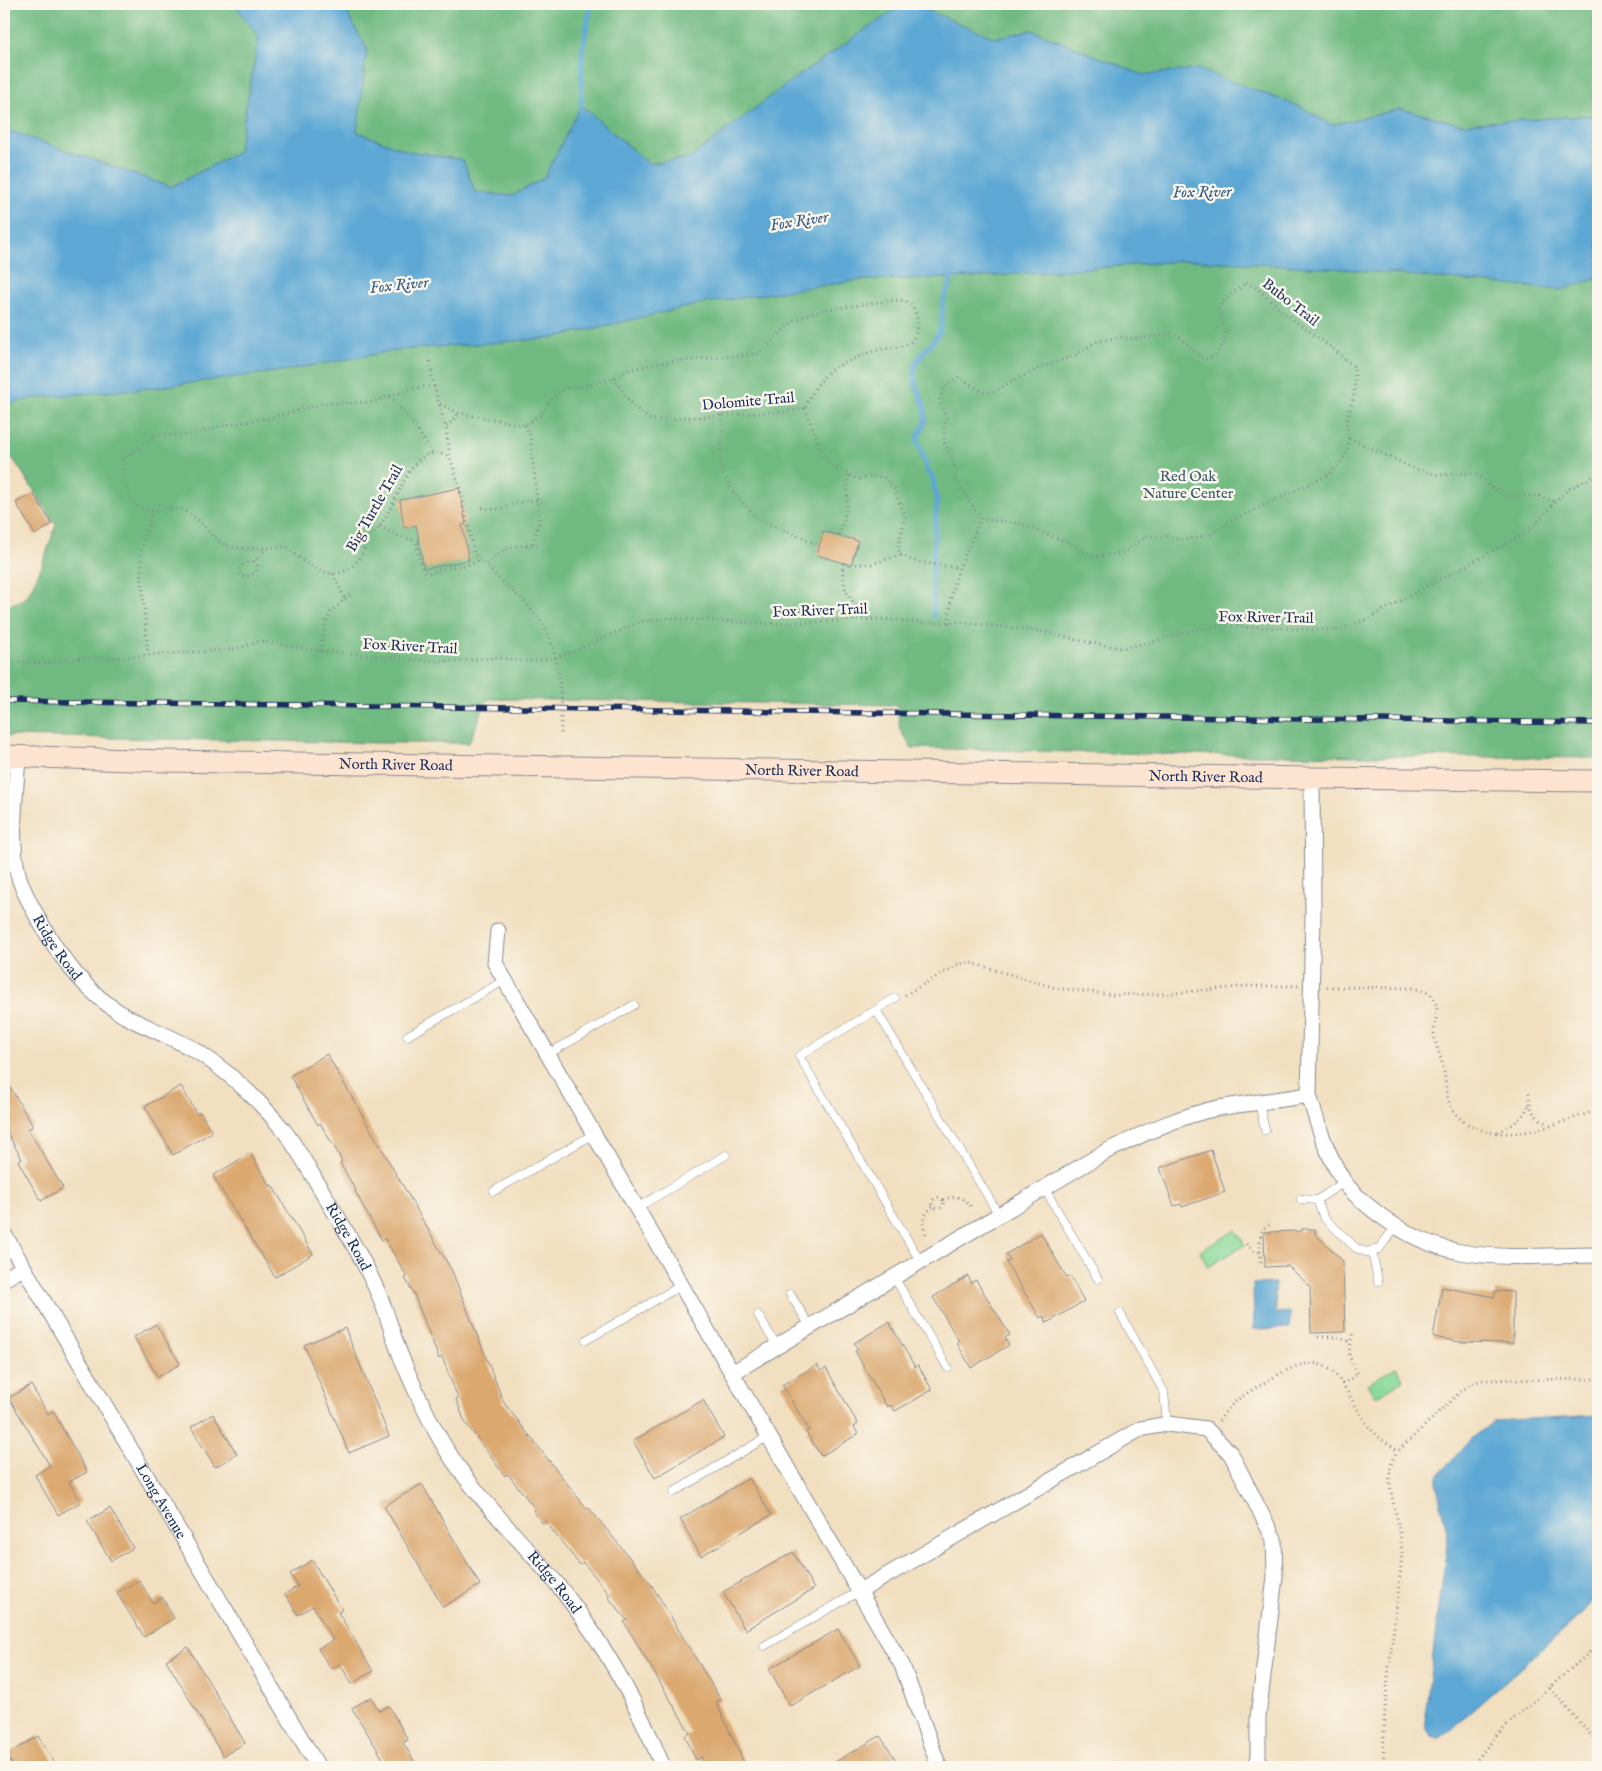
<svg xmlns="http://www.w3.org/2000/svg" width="1602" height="1771" font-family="'IM FELL English',serif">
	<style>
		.green { fill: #8bda99; stroke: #53847c }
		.forest { fill: #70ba81; stroke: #467470 }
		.water { fill: #5ca7d4; stroke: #3c6b99 }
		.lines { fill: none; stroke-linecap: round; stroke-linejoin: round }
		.stream { stroke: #5ca7d4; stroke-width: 5 }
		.building { fill: #dba86f }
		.lane-casing { stroke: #86878f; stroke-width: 9 }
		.street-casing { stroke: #86878f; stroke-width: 17 }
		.secondary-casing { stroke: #86878f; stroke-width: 23 }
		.path { stroke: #86878f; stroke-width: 3; stroke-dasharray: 1 4; stroke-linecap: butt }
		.lane { stroke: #fff; stroke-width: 8 }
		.street { stroke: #fff; stroke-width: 15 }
		.secondary { stroke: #fde4d1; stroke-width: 21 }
		.rail-casing { stroke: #1b2f5e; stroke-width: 5.5 }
		.rail { stroke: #fbf7ec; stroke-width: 4; stroke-dasharray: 11; stroke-linecap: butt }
		.labels { text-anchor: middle; stroke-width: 5; stroke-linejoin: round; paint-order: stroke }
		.street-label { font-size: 15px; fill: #1b2f5e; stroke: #fbf7ec }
		.park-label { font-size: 15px; fill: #375a6d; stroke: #fbf7ec }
		.water-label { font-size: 16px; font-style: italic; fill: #325987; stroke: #fbf7ec }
	</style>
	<rect width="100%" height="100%" fill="#fbf7ec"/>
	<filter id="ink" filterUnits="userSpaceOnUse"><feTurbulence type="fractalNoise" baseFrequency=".02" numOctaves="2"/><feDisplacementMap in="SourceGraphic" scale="10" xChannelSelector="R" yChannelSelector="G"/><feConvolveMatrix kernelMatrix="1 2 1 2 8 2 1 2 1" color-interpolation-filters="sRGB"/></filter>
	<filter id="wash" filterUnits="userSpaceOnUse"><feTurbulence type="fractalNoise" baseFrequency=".0096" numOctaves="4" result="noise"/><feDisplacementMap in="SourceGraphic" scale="20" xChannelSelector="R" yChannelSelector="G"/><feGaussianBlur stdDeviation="1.12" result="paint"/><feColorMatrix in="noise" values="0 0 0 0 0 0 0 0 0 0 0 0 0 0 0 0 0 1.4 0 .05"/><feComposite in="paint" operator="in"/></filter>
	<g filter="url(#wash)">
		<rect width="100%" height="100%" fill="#f1dfc0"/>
		<g class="green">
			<polygon points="1236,1230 1245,1245 1208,1267 1200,1251"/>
			<polygon points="1396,1367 1404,1380 1375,1397 1367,1384"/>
		</g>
		<g class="forest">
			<polygon points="4,4 234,4 259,37 238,152 171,187 4,129"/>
			<polygon points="342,4 903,4 787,84 690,158 649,164 581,106 544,178 512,196 475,192 463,160 407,151 357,132 367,49"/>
			<polygon points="912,4 1598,4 1598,115 1461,124 1401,109 1331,125 1303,108 1198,69 1143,75 1032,30 995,38"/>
			<polygon points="1191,260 1346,269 1561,290 1598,278 1598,758 1153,754 912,748 900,730 897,705 487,699 469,743 380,743 4,736 4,608 27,597 41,568 56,525 14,460 4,453 4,405 33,398 151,388 281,371 398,350 552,338 704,303 859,280 981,277"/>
		</g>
		<g class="water">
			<polygon points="234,4 342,4 367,49 357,132 407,151 463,160 475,192 512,196 544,178 581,105 649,164 690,158 787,84 903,4 912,4 995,38 1031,30 1143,75 1198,69 1303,108 1331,125 1401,109 1461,124 1598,115 1598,278 1561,290 1346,269 1191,260 981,277 859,280 704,303 552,338 398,350 281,371 151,388 33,398 4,405 4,129 171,187 238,152 259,37"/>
			<polygon points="1275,1283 1276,1313 1290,1312 1290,1328 1254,1329 1253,1284"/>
			<polygon points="1598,1415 1598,1593 1583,1613 1450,1730 1439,1738 1432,1737 1426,1728 1425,1715 1448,1537 1437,1486 1437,1477 1470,1440 1494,1421"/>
		</g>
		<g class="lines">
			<g class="stream">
				<polyline points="581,110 582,52 591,4"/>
				<path d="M934,616L932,575L937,501L932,475L928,472L917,438C940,406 910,396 915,367C916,356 934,343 939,333C943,323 941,309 944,299C947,289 951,289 951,278"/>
			</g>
		</g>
		<g id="blocks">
			<g class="building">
				<polygon points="459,488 466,524 462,525 469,560 424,569 416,525 404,528 400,500"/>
				<polygon points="33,493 52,524 35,535 16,503"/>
				<polygon points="823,531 858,541 851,565 817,555"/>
				<polygon points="327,1054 452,1271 504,1403 587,1509 589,1508 651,1584 721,1700 716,1702 746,1767 706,1767 701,1757 696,1760 685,1736 690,1733 624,1622 627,1620 608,1597 610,1595 583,1562 580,1565 545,1521 542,1523 533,1511 535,1509 508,1474 505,1476 465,1422 456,1399 458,1398 442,1357 439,1359 414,1294 405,1278 407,1277 385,1239 382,1240 366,1212 355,1191 356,1191 340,1163 342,1162 339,1155 320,1123 318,1125 290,1076"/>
				<polygon points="4,1077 33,1126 28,1129 63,1188 41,1201 18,1161 22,1159 4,1127"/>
				<polygon points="181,1086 197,1114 200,1112 212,1132 173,1155 145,1106"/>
				<polygon points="1211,1150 1225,1192 1182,1207 1181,1204 1174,1206 1160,1168"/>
				<polygon points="250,1153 270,1186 272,1185 313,1254 275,1277 213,1176"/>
				<polygon points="1302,1229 1315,1229 1315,1234 1343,1261 1345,1332 1311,1333 1310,1286 1288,1266 1265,1267 1264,1232 1302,1231"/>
				<polygon points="1041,1233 1067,1278 1070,1276 1084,1301 1047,1323 1043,1316 1040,1318 1006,1262 1010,1260 1006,1254"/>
				<polygon points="968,1276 971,1283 976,1280 1010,1335 1005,1338 1009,1345 971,1368 957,1343 959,1341 933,1297"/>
				<polygon points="1442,1287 1495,1297 1495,1291 1513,1292 1513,1343 1460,1342 1433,1337"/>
				<polygon points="889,1322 915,1367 918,1365 932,1390 895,1411 891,1405 887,1407 855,1351 858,1349 854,1343"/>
				<polygon points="156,1324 180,1364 158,1377 134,1337"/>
				<polygon points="345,1328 389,1436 349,1453 304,1345"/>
				<polygon points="817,1365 821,1371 826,1368 858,1424 854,1427 858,1434 821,1456 806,1432 809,1430 782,1385"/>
				<polygon points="31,1385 48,1414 53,1411 87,1472 69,1482 81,1502 58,1515 35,1475 50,1466 9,1398"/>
				<polygon points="703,1400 724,1437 655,1478 633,1441"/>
				<polygon points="213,1414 237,1454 215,1467 191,1427"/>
				<polygon points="749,1478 771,1515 701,1556 680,1519"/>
				<polygon points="422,1484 480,1585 443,1607 384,1506"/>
				<polygon points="110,1508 133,1548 111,1561 87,1521"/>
				<polygon points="793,1552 814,1589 745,1630 723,1592"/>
				<polygon points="312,1560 342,1610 338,1612 373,1671 352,1684 340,1664 331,1669 318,1649 333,1640 313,1606 298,1615 285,1594 298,1586 290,1574"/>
				<polygon points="139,1580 153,1603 162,1597 174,1618 144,1637 117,1593"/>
				<polygon points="838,1629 860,1666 790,1706 769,1669"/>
				<polygon points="188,1647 245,1743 223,1756 166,1660"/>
				<polygon points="371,1697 379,1711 389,1706 408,1740 403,1743 418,1767 388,1767 352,1708"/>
				<polygon points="38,1736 57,1767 14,1767 6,1755"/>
				<polygon points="880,1736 896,1760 892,1762 895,1767 826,1767"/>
			</g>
		</g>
	</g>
	<g filter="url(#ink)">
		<use href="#blocks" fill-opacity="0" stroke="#86878f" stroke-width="1"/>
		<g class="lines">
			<defs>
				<g id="lane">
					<polyline points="876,1010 895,998"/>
					<polyline points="407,1036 505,980"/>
					<polyline points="548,1054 634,1005"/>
					<polyline points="1259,1103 1265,1130"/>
					<polyline points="1044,1188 1098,1279"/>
					<polyline points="494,1191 594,1134"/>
					<polyline points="1301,1199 1317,1200 1324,1218 1356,1248 1366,1252 1379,1249 1396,1226"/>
					<polyline points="1317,1200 1344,1182"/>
					<polyline points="637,1208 726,1155"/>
					<polyline points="1372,1251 1378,1281"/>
					<polyline points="920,1261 799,1056 876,1010 999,1215"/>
					<polyline points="894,1277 948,1368"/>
					<polyline points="790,1294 810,1326"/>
					<polyline points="1120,1313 1164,1392 1167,1424"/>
					<polyline points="758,1315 777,1346"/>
					<polyline points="586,1340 682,1285"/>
					<polyline points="674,1492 769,1436"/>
					<polyline points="764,1646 858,1592"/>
				</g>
				<g id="street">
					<path id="s1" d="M18,756C16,794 9,837 18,874C22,890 31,905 39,920C61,959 86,993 125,1016C149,1029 175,1038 198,1052C230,1073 261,1102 285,1132C300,1152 312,1175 325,1196C344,1228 364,1260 379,1295C388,1315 393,1338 402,1359C415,1390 429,1421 446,1449C479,1502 527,1545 565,1594C606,1647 638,1705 663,1767"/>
					<polyline points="498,931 495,963 732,1373"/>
					<path d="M1309,1095C1318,1126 1326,1152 1343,1180C1351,1193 1369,1207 1381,1216C1404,1233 1433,1247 1461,1252C1505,1260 1553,1255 1598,1255"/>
					<path id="s2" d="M4,1234L318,1767"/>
					<polyline points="4,1279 23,1268"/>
					<polyline points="858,1592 1140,1429 1167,1424 1206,1429 1231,1454 1274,1539 1275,1577 1258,1717 1258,1767"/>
					<path d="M939,1767L902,1665L732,1373L1107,1151C1143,1134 1179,1116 1218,1108C1248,1103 1279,1100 1309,1095L1313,915L1312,778"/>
				</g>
				<g id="secondary">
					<path id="s3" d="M4,756L165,761L1312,778L1598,781"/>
				</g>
			</defs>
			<use href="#lane" class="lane-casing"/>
			<use href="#street" class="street-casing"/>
			<use href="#secondary" class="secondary-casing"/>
			<g class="path">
				<polygon points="1246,283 1257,288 1283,312 1336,351 1353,366 1355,373 1354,396 1346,423 1349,438 1346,455 1330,474 1231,521 1210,535 1183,540 1164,536 1147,536 1123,553 1095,557 1072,544 1017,523 981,519 956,481 954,462 944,442 944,430 946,419 940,400 942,392 948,384 959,377 982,392 994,392 1010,382 1042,367 1076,355 1095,342 1120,337 1134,339 1173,334 1185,341 1199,357 1205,359 1215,356 1220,350 1225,340 1226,330 1219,310 1222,302"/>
				<polyline points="430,361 433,383 446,428 450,457 460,488 474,554 486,565"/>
				<path d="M613,378C624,393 634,410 651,420L792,411L805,408"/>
				<path d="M434,387L427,386L409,389L373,402L321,404L270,418L216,427L192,435H156L123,460C123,477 128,511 151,511C162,512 171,506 182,510C200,516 209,537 226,545C239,551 273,547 287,547C307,567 339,590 361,556C364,551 365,544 368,538C371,534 376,531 379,527C383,523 386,516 389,511C403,488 414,440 450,457"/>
				<polyline points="390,396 413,423 432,453"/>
				<path d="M440,404L459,413L525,425L540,415L556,393L565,388L591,385L613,378L632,369L664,362L758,354L792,322L807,315L821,310L889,301C897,300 905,299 911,305C920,314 919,337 908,344C899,348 887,347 877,350C867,353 840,364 831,370C821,377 809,397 805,408"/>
				<polyline points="805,408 822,453 830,465 858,479 875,476 885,478 894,489 905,516 898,549 901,555 913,561 959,568"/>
				<polyline points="721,415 723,426 720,467 735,495 758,519 819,545"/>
				<polyline points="525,425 530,435 539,517 539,523 532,545"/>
				<polyline points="447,427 459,413"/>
				<polyline points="1349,438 1415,469 1439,475 1461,473 1478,475 1490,487 1507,496 1538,496 1556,502"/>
				<path d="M482,508C503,513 503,505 521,502C529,500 538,501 546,502"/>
				<polyline points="380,526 393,534 416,541"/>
				<polyline points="839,535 847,508 848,475"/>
				<polyline points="419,541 416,541 421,566 426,573 429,573 448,567 472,564 481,559"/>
				<path d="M537,545C511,545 505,547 486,565C500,582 519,594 533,611C562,643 561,695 561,736"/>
				<path d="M254,561L257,566L256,572L246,577L242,576L239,572C241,563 245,564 252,561C258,559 262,553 265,548"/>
				<path d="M843,563C841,593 850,597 867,619"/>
				<polyline points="851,564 871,564 901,555"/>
				<polyline points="333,574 345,600"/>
				<polyline points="949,623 951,596 959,568 981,519"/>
				<polyline points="320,651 326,622 331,612 351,594"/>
				<polyline points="148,655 141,569 141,551 152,511"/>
				<polyline points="4,661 45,663 82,658 109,658 236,649 260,641 320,651 427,661 459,661 498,657 521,661 537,661 568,654 639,622 668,618 769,624 881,619 927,623 959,622 1040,631 1091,643 1122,648 1153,642 1186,632 1218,626 1339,630 1367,619 1528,532 1567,490 1598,474"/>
				<path d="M1327,987L1412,988C1422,990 1433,992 1436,1004C1439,1013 1434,1024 1434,1034C1435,1045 1441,1056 1443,1067C1446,1079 1445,1091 1449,1102C1458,1127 1488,1135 1513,1133C1540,1132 1572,1118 1598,1110"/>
				<polyline points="905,995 957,965 968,962 1056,988 1113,995 1165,994 1248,986 1298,986"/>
				<path d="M1529,1093C1529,1112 1534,1115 1548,1125"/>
				<path d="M1498,1132C1512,1125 1522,1120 1529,1105"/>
				<circle cx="938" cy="1203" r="5.5"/>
				<path d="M943,1200C955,1195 964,1196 972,1208"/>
				<path d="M926,1234C921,1222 923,1214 934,1206"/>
				<polyline points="1246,1244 1254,1251 1261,1252"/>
				<path d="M1261,1262C1261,1248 1255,1228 1272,1224"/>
				<polyline points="1318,1337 1335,1337 1351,1342"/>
				<path d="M1342,1384L1358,1374C1345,1353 1350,1352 1353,1330"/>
				<path d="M1219,1421C1233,1398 1250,1392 1272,1378C1333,1342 1337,1379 1366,1423C1374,1435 1386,1442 1398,1451L1459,1393L1472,1383L1483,1380L1598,1379"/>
				<polyline points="1550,1688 1598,1743"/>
				<path d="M1384,1767C1381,1695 1397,1623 1402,1552C1401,1544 1401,1536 1399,1528C1395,1504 1381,1472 1398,1451"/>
				<polyline points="1471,1767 1501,1730 1598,1645"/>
			</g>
			<use href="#lane" class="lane"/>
			<use href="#street" class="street"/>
			<use href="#secondary" class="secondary"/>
			<defs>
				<polyline id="rail" points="4,701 1598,723"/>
			</defs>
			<use href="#rail" class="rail-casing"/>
			<use href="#rail" class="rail"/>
		</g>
	</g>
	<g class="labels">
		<g class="street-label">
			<text transform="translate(1291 302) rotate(38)" y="5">Bubo Trail</text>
			<text transform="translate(748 401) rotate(-5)" y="5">Dolomite Trail</text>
			<text transform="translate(374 508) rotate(-60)" y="5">Big Turtle Trail</text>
			<text transform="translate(820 610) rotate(-2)" y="5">Fox River Trail</text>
			<text transform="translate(1266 617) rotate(1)" y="5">Fox River Trail</text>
			<text transform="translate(410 646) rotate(3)" y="5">Fox River Trail</text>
			<text dy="5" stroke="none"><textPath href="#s3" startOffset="392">North River Road</textPath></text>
			<text dy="5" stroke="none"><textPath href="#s3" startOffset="798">North River Road</textPath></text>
			<text dy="5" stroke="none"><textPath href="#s3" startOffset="1202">North River Road</textPath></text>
			<text dy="5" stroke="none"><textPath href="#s1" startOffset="202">Ridge Road</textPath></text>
			<text dy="5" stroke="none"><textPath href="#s1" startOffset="622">Ridge Road</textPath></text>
			<text dy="5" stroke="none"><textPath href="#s2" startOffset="310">Long Avenue</textPath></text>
			<text dy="5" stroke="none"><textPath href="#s1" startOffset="1028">Ridge Road</textPath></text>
		</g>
		<g class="park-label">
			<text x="1188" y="481">Red Oak<tspan x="1188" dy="17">Nature Center</tspan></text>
		</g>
		<g class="water-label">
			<text transform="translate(1202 191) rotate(-1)" y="6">Fox River</text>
			<text transform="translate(799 220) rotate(-9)" y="6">Fox River</text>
			<text transform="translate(399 284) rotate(-6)" y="6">Fox River</text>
		</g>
	</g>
	<rect width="1602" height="1771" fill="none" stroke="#fbf7ec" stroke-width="20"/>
</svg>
